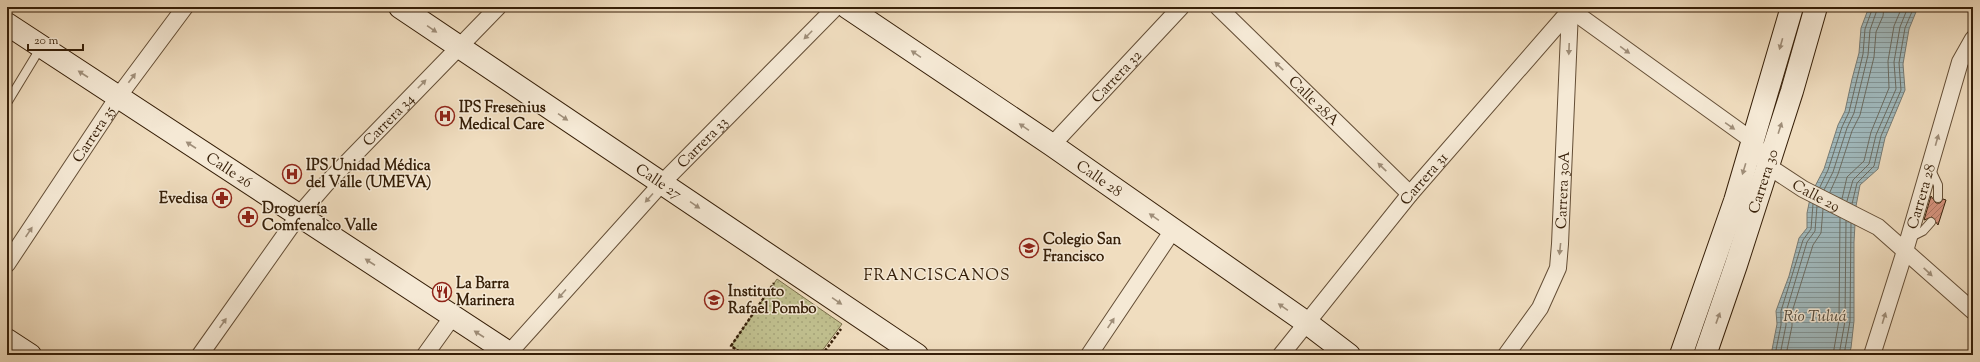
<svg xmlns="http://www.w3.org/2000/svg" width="1980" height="362" font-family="'Sorts Mill Goudy',serif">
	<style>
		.park { fill: url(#park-dots); stroke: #7b6f4b }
		.water { fill: url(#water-rules); stroke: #767b75 }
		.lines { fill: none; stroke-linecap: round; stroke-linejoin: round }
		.shore { stroke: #6b6c62; stroke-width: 1 }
		.building { fill: url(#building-hatch); stroke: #361f08 }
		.lane-casing { stroke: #644e36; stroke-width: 10 }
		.street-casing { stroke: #644e36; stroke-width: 18 }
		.secondary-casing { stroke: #361f08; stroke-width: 24 }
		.path { stroke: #361f08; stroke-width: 2.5; stroke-dasharray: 3 2; stroke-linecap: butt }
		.lane { stroke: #f5e9d5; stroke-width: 8 }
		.street { stroke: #f5e9d5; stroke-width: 16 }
		.secondary { stroke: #f5e9d5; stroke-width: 22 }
		.oneway { fill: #9f8e79 }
		.labels { text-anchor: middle; stroke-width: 3; stroke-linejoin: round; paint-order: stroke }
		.street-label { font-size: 15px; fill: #361f08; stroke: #f5e9d5 }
		.poi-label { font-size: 15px; font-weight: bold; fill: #361f08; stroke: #f5e9d5; text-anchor: start }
		.neighbourhood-label { font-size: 16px; letter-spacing: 1px; fill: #361f08; stroke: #f5e9d5 }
		.water-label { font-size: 16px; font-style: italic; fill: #564d3e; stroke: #f5e9d5 }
	</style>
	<defs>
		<pattern id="park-dots" width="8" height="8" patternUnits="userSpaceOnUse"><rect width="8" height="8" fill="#c0bf8e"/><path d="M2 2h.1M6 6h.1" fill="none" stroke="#a6a479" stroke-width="1.8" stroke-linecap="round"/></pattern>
		<pattern id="water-rules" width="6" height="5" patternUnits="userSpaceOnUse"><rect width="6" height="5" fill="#a0b9bd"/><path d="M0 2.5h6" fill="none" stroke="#839698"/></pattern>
		<pattern id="building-hatch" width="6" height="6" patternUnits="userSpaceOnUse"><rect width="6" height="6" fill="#d6937e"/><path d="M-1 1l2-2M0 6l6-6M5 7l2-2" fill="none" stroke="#ae7765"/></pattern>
	</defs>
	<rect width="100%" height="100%" fill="#f0ddbf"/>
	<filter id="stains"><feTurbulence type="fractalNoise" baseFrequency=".005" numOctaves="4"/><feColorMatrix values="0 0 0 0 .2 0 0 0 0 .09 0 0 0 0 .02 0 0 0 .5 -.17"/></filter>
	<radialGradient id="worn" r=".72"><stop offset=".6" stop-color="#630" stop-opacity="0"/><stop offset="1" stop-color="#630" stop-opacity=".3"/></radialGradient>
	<polygon class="park" points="777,279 842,324 819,355 738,355 740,351 731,346"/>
	<polygon class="water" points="1869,7 1918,7 1909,29 1903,64 1905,90 1885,138 1878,169 1860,185 1856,206 1854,242 1854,321 1851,348 1848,355 1771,355 1777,324 1776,311 1780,300 1789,276 1799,238 1807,228 1807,213 1811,194 1824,169 1838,125 1845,111 1852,79 1859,53 1861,28"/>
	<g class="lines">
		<g class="shore">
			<polyline points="1820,187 1828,170 1842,127 1849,112 1863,54 1865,29 1873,7"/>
			<polyline points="1824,190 1833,172 1847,128 1854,113 1868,55 1870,30 1878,7"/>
			<polyline points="1830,192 1838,174 1852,131 1860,115 1874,57 1876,32 1883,16 1884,7"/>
			<polyline points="1842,199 1847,177 1864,161 1871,132 1889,88 1888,61 1894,26 1902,7"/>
			<polyline points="1847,201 1853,180 1869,164 1876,135 1896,89 1894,62 1900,27 1908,7"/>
			<polyline points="1852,204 1857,183 1874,166 1881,136 1901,90 1899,63 1905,28 1914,7"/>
			<polyline points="1775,355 1781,325 1781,311 1803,240 1811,229 1813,204"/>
			<polyline points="1780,355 1786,325 1786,312 1807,242 1815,231 1817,206"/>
			<polyline points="1786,355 1792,326 1792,312 1813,245 1821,233 1823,209"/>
			<polyline points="1833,355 1839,320 1840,218"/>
			<polyline points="1839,355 1845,321 1846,221"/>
			<polyline points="1844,355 1850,321 1851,223"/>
		</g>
	</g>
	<polygon class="building" points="1931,196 1936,203 1940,203 1943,199 1946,200 1938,225 1932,217 1924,220"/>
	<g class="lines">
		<defs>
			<g id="lane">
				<polyline points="7,103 41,47"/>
				<polyline points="1930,168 1938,185 1938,198"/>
				<polyline points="1909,238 1923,231 1931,222"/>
			</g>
			<g id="street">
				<path id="s1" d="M1218,7L1410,194"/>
				<path id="s2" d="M1567,7L1753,141L1768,166L1803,189L1878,227L1973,311"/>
				<path id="s3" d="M1052,145L1181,7"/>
				<path id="s4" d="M7,264L118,97L185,7"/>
				<path id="s5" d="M509,353L662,183L836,7"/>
				<path id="s6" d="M200,355L299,215L325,185L498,7"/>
				<polyline points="425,355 453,316"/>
				<polyline points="1089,355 1173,230"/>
				<path id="s7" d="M1281,355L1410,194L1573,7"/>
				<path id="s8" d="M1506,355L1540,308L1558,268L1560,244L1570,10"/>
				<path id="s9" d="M1872,355L1905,251L1960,62L1973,39"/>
			</g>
			<g id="secondary">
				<path id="s10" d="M400,7L917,355"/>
				<path id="s11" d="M847,7L1052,145L1307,323L1349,355"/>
				<path id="s12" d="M7,24L512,355"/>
				<polyline points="7,340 30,355"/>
				<polyline points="1681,355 1735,201 1792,7"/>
				<path id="s13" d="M1705,355L1736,265L1792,91L1816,7"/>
			</g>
		</defs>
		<use href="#lane" class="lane-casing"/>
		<use href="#street" class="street-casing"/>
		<use href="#secondary" class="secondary-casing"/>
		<g class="path">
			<polyline points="737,355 740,352 731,346 774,283"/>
			<polyline points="822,355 841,329"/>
		</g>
		<use href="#lane" class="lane"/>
		<use href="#street" class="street"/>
		<use href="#secondary" class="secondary"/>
	</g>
	<defs><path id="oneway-solid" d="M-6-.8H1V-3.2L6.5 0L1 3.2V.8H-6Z"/></defs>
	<g class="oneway">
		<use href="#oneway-solid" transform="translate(432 29) rotate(34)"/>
		<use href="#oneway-solid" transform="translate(808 35) rotate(135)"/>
		<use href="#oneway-solid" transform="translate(1781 44) rotate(106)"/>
		<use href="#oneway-solid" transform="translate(1569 49) rotate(92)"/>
		<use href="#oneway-solid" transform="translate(1625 50) rotate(36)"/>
		<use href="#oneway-solid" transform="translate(916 54) rotate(-146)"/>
		<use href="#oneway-solid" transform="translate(1279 66) rotate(-136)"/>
		<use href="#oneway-solid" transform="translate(83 74) rotate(-147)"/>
		<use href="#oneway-solid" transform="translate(132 78) rotate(-53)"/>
		<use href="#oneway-solid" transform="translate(422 84) rotate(-46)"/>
		<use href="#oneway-solid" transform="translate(563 117) rotate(34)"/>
		<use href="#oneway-solid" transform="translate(1730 126) rotate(35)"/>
		<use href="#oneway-solid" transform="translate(1024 127) rotate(-146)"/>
		<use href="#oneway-solid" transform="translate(1780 128) rotate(-72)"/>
		<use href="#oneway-solid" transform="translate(1937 140) rotate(-74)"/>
		<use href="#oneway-solid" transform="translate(191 145) rotate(-147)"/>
		<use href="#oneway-solid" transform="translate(1382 167) rotate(-136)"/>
		<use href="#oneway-solid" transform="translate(1744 169) rotate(107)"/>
		<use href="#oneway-solid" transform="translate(649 198) rotate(132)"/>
		<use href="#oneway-solid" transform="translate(695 205) rotate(34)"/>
		<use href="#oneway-solid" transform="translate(1154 217) rotate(-145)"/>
		<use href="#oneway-solid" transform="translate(29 232) rotate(-56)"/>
		<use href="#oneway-solid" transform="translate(1560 249) rotate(96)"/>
		<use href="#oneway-solid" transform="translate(370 262) rotate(-147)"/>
		<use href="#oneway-solid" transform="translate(1928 272) rotate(43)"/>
		<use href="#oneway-solid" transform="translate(562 294) rotate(132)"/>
		<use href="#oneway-solid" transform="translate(837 301) rotate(34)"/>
		<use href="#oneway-solid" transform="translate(1283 307) rotate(-145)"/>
		<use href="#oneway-solid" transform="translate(1718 318) rotate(-70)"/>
		<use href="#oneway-solid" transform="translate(1884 318) rotate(-73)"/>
		<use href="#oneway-solid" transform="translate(223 323) rotate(-55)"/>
		<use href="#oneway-solid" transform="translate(1111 323) rotate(-56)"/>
		<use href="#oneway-solid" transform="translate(479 334) rotate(-147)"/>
	</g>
	<defs>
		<symbol id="hospital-ring" viewBox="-11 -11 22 22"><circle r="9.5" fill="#f5e9d5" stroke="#8f2418" stroke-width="1.5"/><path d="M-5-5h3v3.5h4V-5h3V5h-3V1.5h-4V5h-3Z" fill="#8f2418"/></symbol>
		<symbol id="pharmacy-ring" viewBox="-11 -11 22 22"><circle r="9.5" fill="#f5e9d5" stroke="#8f2418" stroke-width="1.5"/><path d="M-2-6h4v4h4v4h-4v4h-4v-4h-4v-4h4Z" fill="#8f2418"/></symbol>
		<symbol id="school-ring" viewBox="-11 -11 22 22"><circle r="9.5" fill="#f5e9d5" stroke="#8f2418" stroke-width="1.5"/><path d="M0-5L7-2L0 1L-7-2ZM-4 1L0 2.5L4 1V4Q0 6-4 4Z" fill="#8f2418"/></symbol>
		<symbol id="restaurant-ring" viewBox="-11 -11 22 22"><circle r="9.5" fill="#f5e9d5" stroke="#8f2418" stroke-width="1.5"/><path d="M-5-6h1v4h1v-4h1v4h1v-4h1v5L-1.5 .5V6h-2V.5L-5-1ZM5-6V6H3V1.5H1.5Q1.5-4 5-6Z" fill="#8f2418"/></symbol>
	</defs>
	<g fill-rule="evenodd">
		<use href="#hospital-ring" x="434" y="105" width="22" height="22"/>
		<use href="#hospital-ring" x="281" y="163" width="22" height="22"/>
		<use href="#pharmacy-ring" x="211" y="187" width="22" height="22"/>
		<use href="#pharmacy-ring" x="237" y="206" width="22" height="22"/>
		<use href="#school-ring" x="1018" y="237" width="22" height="22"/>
		<use href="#restaurant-ring" x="431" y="281" width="22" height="22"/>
		<use href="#school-ring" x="703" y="289" width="22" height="22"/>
	</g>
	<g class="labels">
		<g class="street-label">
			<text dy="5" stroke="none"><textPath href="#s3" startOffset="94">Carrera 32</textPath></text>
			<text dy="5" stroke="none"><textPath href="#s1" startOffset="134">Calle 28A</textPath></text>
			<text dy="5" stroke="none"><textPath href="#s6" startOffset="302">Carrera 34</textPath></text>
			<text dy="5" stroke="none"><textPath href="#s4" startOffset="156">Carrera 35</textPath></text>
			<text dy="5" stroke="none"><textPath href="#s5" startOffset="286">Carrera 33</textPath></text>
			<text dy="5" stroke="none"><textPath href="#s12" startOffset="266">Calle 26</textPath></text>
			<text dy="5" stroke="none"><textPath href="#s11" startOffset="305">Calle 28</textPath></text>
			<text dy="5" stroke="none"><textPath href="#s7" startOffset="227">Carrera 31</textPath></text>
			<text dy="5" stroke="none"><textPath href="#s10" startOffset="312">Calle 27</textPath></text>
			<text dy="5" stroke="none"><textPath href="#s13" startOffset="183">Carrera 30</textPath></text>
			<text dy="5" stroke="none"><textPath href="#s8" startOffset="180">Carrera 30A</textPath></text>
			<text dy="5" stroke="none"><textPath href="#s2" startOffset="315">Calle 29</textPath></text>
			<text dy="5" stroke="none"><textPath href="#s9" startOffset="166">Carrera 28</textPath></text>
		</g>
		<g class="poi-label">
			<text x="459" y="112">IPS Fresenius<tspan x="459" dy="17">Medical Care</tspan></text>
			<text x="306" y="170">IPS Unidad Médica<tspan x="306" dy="17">del Valle (UMEVA)</tspan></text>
			<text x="208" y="203" text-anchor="end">Evedisa</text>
			<text x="262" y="213">Droguería<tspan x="262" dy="17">Comfenalco Valle</tspan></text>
			<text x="1043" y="244">Colegio San<tspan x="1043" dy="17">Francisco</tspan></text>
			<text x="456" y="288">La Barra<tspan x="456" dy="17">Marinera</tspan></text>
			<text x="728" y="296">Instituto<tspan x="728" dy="17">Rafael Pombo</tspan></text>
		</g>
		<g class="neighbourhood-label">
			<text x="937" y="280">FRANCISCANOS</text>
		</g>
		<g class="water-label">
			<text x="1815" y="321">Río Tuluá</text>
		</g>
	</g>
	<rect width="1980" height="362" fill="none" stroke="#f0ddbf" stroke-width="24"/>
	<rect x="8" y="8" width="1964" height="346" fill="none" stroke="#361f08" stroke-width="2"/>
	<rect x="12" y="12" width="1956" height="338" fill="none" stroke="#361f08"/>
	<path d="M28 44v6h55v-6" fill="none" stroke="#361f08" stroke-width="2"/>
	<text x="34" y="44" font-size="12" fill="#361f08" stroke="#f5e9d5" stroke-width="3" paint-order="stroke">20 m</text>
	<rect width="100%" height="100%" filter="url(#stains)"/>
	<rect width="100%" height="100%" fill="url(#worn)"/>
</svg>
